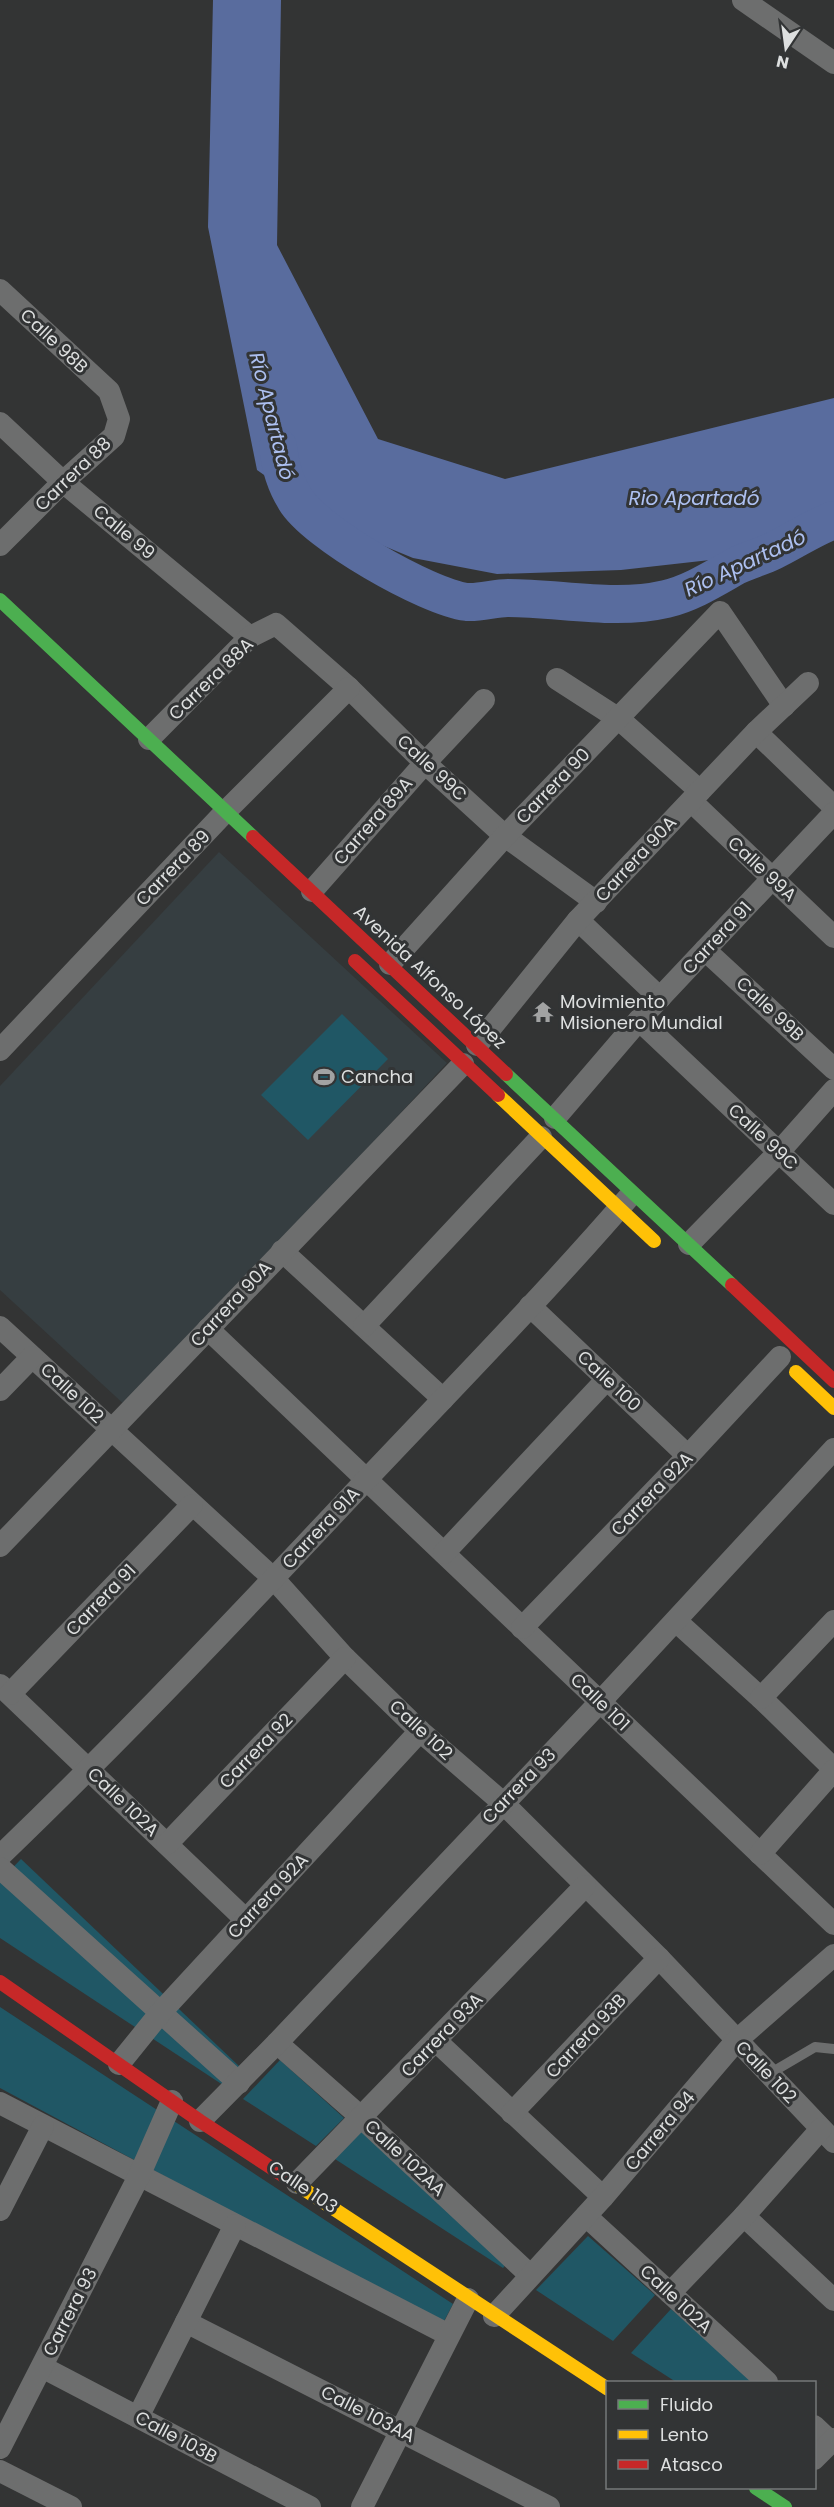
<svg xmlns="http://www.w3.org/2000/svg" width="834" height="2507" font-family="Poppins,sans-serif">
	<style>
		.built { fill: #363e41 }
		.green { fill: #205765 }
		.water { fill: #596c9e }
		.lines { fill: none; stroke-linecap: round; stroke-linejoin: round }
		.river { stroke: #596c9e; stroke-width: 38 }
		.lane { stroke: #6d6e6e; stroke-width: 10 }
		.street { stroke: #6d6e6e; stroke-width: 22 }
		.fast { stroke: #4caf50; stroke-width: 14 }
		.slow { stroke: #ffc107; stroke-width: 14 }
		.jam { stroke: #c62828; stroke-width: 14 }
		.labels { text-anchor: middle; stroke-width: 6; stroke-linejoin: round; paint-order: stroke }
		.street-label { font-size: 18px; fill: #dddfdf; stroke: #323435 }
		.poi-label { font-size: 18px; fill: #dddfdf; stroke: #323435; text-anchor: start }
		.water-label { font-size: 20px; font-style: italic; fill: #adc0f1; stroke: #323435 }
	</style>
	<rect width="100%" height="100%" fill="#333434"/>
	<polygon class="built" points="219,852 447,1063 127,1407 0,1290 0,1086"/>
	<g class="green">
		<polygon points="342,1014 388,1059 308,1140 261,1095"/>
		<polygon points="21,1859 240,2067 223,2085 0,1938 0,1881"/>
		<polygon points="0,2007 453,2304 442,2325 0,2088"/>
		<polygon points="280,2060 344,2118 316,2146 243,2099"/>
		<polygon points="361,2131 509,2261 503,2268 335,2159"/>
		<polygon points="588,2236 655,2295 613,2341 536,2290"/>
		<polygon points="671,2309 754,2382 676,2382 631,2353"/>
	</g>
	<polygon class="water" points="213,0 281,0 277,245 378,439 505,479 834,398 834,520 710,560 621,570 497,574 413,558 338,527 257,470 208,227"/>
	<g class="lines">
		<path class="river" d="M278,447C280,465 285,483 295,499C315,533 427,597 467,602C480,603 495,598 508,598C560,598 615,611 666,599C691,593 713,579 736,566C748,560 761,557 773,551C794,541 812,528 834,520"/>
		<polyline class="lane" points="769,2074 815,2047 834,2049"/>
		<g class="street">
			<polyline points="743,0 834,63"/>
			<polyline points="0,290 109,391 119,419 114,436 63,482 0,545"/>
			<polyline points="0,423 63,482 250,637"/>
			<polyline points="557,679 619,719 700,791"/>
			<polyline points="756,732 834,807"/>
			<polyline points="149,739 250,637 276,624 349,688 425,763 505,836 596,902"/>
			<polyline points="691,801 834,937"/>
			<polyline points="312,891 425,763 484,700"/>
			<polyline points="578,920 660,998"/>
			<polyline points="705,950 834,1069"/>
			<polyline points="390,964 505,836 720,612 784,706"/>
			<polyline points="639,1020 834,1204"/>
			<polyline points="477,1045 578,920 756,732 808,683"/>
			<polyline points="0,1050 226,811 349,688"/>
			<polyline points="555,1118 639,1020 834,813"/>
			<polyline points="689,1244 779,1152 834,1090"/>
			<polyline points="282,1251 443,1399"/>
			<polyline points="530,1306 688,1456"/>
			<polyline points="364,1326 541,1137"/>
			<polyline points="0,1327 274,1579 345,1658 420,1731 503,1803 659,1958 834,2142"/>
			<polyline points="208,1329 834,1924"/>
			<polyline points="0,1390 32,1357"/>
			<polyline points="0,1546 463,1064"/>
			<polyline points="444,1553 607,1379"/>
			<polyline points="676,1621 761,1698 834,1769"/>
			<polyline points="522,1628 688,1456 780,1357"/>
			<polyline points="0,1685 246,1920"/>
			<polyline points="10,1694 192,1505"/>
			<polyline points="761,1698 834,1621"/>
			<polyline points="167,1844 345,1658"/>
			<polyline points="760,1854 834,1770"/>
			<path d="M0,1856C127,1734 247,1607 367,1479C455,1386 545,1294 629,1197"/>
			<polyline points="0,1868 239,2083"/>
			<polyline points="436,2041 603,2197"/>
			<polyline points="277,2043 362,2118 530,2275"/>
			<polyline points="119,2064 161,2012 420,1731"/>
			<polyline points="0,2103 449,2335"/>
			<polyline points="512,2113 659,1958"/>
			<polyline points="200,2121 277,2043 600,1702 834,1449"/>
			<polyline points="297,2183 585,1886"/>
			<polyline points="0,2210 43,2126"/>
			<polyline points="586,2216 767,2382"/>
			<polyline points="744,2216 834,2300"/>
			<polyline points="670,2293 744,2216 821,2129"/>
			<polyline points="494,2316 603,2197 736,2041 834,1955"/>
			<polyline points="186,2322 549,2507"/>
			<polyline points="42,2367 310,2507"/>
			<polyline points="138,2417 235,2225"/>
			<polyline points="814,2426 831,2442"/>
			<polyline points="0,2448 139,2176 172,2101"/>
			<polyline points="814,2459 834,2439"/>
			<polyline points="0,2471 71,2507"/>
			<polyline points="362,2507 468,2299"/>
		</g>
		<g class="fast">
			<polyline points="0,600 253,837"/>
			<polyline points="506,1074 732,1285"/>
			<polyline points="756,2488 785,2507"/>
		</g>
		<g class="slow">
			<polyline points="498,1095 654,1241"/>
			<polyline points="796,1372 834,1408"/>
			<polyline points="293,2182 608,2389"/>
		</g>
		<g class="jam">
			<polyline points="253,837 506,1074"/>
			<polyline points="355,961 498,1095"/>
			<polyline points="732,1285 834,1381"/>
			<polyline points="0,1982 200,2121 293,2182"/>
		</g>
	</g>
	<defs>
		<symbol id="temple-bare" viewBox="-9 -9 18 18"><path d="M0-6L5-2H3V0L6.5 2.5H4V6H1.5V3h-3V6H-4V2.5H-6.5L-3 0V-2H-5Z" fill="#a2a3a3" stroke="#323435" stroke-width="2.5" paint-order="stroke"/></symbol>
		<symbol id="stadium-bare" viewBox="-9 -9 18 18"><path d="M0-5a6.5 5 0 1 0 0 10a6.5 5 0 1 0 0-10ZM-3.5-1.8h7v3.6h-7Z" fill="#a2a3a3" stroke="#323435" stroke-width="2.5" paint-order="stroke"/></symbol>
	</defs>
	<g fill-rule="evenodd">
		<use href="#temple-bare" x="528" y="997" width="30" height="30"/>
		<use href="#stadium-bare" x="309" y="1062" width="30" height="30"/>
	</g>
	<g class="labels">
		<g class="street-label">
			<text transform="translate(54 341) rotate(43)" y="6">Calle 98B</text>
			<text transform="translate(73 474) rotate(-44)" y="6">Carrera 88</text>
			<text transform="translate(124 532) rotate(40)" y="6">Calle 99</text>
			<text transform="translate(211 679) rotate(-44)" y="6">Carrera 88A</text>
			<text transform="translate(432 768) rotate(43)" y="6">Calle 99C</text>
			<text transform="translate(553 786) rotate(-46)" y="6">Carrera 90</text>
			<text transform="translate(373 821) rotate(-49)" y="6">Carrera 89A</text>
			<text transform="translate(636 859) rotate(-47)" y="6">Carrera 90A</text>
			<text transform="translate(173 868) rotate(-46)" y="6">Carrera 89</text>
			<text transform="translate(762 869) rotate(43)" y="6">Calle 99A</text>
			<text transform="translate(717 938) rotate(-47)" y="6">Carrera 91</text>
			<text transform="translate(430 977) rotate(43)" y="6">Avenida Alfonso López</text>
			<text transform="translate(770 1009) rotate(43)" y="6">Calle 99B</text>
			<text transform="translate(763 1137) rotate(43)" y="6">Calle 99C</text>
			<text transform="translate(231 1304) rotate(-47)" y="6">Carrera 90A</text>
			<text transform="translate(609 1381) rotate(43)" y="6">Calle 100</text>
			<text transform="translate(72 1393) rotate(43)" y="6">Calle 102</text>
			<text transform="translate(652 1494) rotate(-46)" y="6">Carrera 92A</text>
			<text transform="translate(321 1528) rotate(-47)" y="6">Carrera 91A</text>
			<text transform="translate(101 1600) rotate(-46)" y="6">Carrera 91</text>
			<text transform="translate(600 1702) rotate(44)" y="6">Calle 101</text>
			<text transform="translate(421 1730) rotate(43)" y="6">Calle 102</text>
			<text transform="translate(256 1751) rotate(-46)" y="6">Carrera 92</text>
			<text transform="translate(519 1786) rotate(-46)" y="6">Carrera 93</text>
			<text transform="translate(123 1802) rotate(44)" y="6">Calle 102A</text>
			<text transform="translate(268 1896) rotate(-47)" y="6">Carrera 92A</text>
			<text transform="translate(442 2035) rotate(-46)" y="6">Carrera 93A</text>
			<text transform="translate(586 2036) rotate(-47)" y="6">Carrera 93B</text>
			<text transform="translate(766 2072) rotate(46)" y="6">Calle 102</text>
			<text transform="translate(660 2131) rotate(-50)" y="6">Carrera 94</text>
			<text transform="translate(405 2158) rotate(43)" y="6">Calle 102AA</text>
			<text transform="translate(303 2187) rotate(34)" y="6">Calle 103</text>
			<text transform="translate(676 2299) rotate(43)" y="6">Calle 102A</text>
			<text transform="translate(70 2312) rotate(-63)" y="6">Carrera 93</text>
			<text transform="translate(368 2414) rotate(27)" y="6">Calle 103AA</text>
			<text transform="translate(176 2437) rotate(28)" y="6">Calle 103B</text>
		</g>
		<g class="poi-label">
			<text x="560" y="1008">Movimiento<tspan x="560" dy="21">Misionero Mundial</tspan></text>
			<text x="341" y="1083">Cancha</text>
		</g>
		<g class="water-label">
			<text transform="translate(272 416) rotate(76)" y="7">Río Apartadó</text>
			<text x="694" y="505">Rio Apartadó</text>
			<text transform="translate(745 563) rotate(-25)" y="7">Río Apartadó</text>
		</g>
	</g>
	<rect x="606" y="2381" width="210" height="108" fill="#323435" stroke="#767879" stroke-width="1.5"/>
	<rect x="618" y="2400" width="30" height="9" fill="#4caf50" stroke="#767879" stroke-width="1.5"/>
	<text x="660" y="2411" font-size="18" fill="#dddfdf">Fluido</text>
	<rect x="618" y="2430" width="30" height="9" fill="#ffc107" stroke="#767879" stroke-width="1.5"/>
	<text x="660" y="2441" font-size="18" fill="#dddfdf">Lento</text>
	<rect x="618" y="2460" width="30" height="9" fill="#c62828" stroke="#767879" stroke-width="1.5"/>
	<text x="660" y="2471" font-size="18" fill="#dddfdf">Atasco</text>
	<g transform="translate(786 48) rotate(193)" stroke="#323435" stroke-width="4.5" paint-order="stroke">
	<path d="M0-4.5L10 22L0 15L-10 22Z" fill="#dddfdf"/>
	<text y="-9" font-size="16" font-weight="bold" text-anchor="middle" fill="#dddfdf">N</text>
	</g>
</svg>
